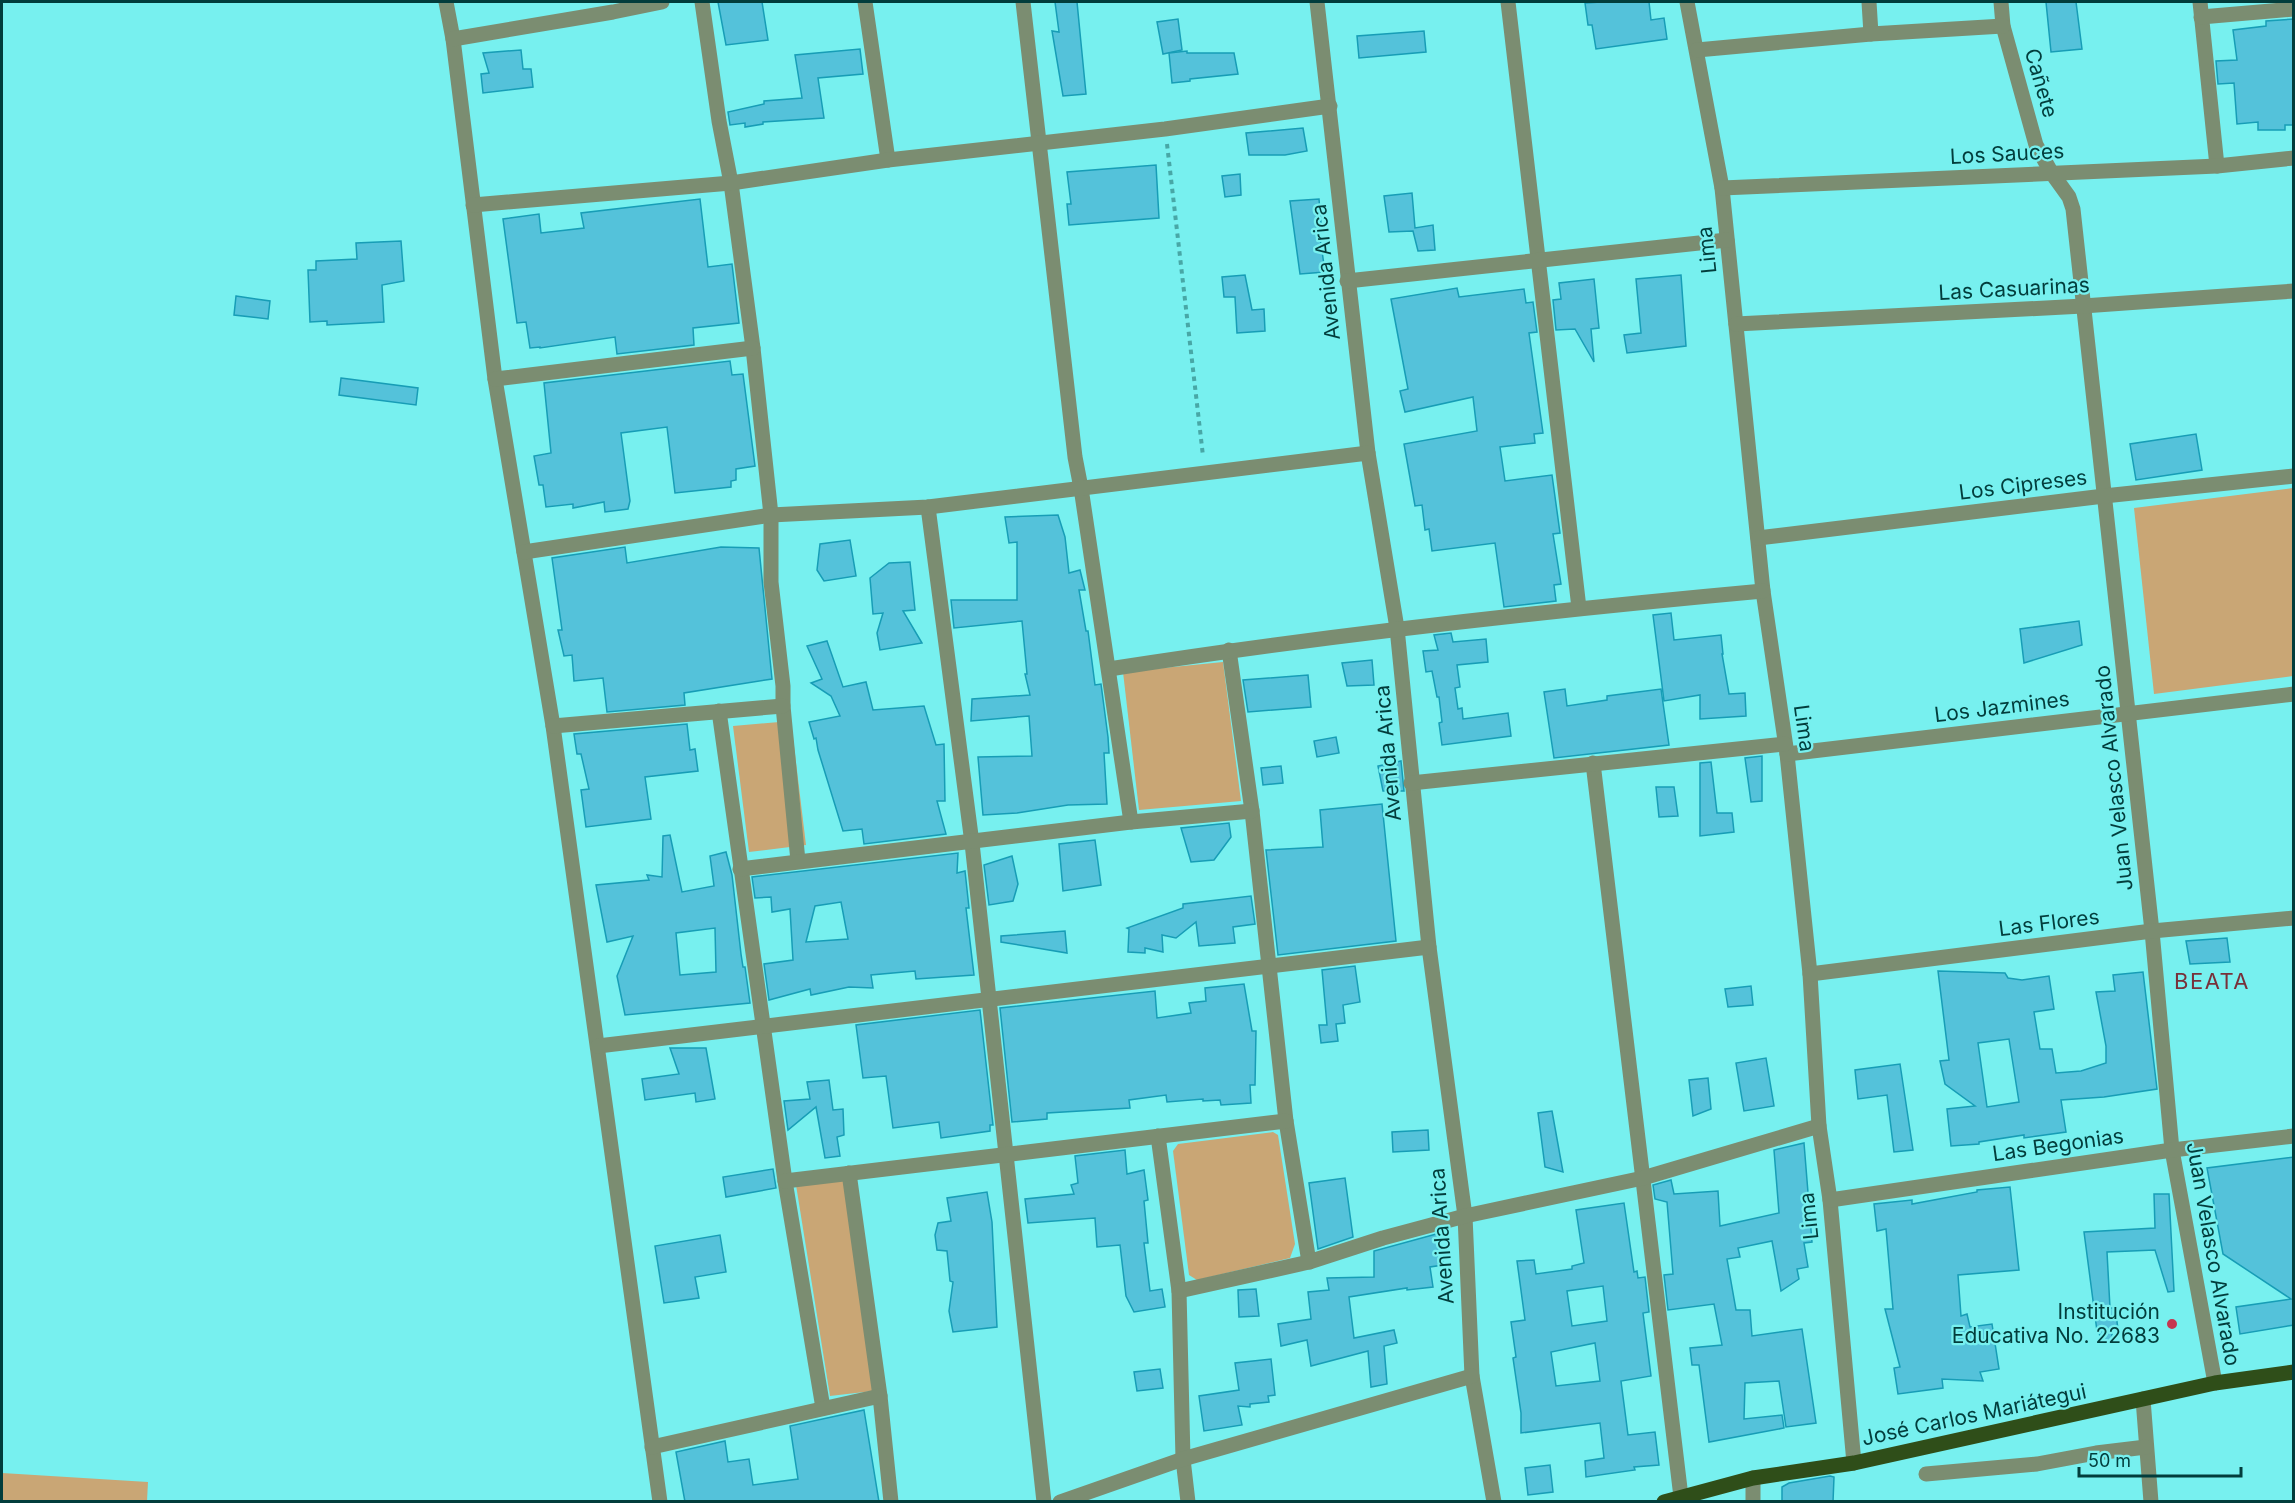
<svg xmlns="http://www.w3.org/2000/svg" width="2295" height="1503" font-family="Inter,sans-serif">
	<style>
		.green { fill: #c9a675 }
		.building { fill: #54c2da; stroke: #179db6; stroke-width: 1.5; fill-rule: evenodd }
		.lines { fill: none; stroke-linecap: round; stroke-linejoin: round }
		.path { stroke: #48a7a6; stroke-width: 4; stroke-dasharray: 4.5 4.5; stroke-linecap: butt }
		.minor { stroke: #7b8d71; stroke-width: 15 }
		.major { stroke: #2f4e19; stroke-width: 15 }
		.poi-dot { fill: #c63651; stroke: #77f0ef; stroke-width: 2 }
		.labels { text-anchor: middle; stroke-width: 4.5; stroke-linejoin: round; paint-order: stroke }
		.street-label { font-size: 21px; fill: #023d3c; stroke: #77f0ef }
		.poi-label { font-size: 21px; fill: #023d3c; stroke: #77f0ef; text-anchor: end }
		.neighbourhood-label { font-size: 22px; letter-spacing: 1.5px; fill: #78313a; stroke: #77f0ef }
	</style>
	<rect width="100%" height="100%" fill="#77f0ef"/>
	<g class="green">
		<polygon points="2293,488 2293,676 2154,694 2134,508"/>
		<polygon points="1223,662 1241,801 1139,810 1123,672"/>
		<polygon points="791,721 806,845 749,852 733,726"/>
		<polygon points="1273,1132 1278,1135 1295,1244 1290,1258 1197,1280 1189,1275 1173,1151 1178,1144"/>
		<polygon points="844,1180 873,1391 830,1396 796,1185"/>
		<polygon points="2,1473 148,1482 147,1501 2,1501"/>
	</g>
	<g class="building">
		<polygon points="718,2 762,2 768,40 726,45"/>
		<polygon points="1055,2 1077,2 1086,94 1063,96 1052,31 1059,32"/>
		<polygon points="1601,2 1649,2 1651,20 1664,18 1667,39 1596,49 1592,25 1588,25 1585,3"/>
		<polygon points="2046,2 2076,2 2082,49 2051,52"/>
		<polygon points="1178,19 1182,50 1163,54 1157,22"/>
		<polygon points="2294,19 2294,125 2285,125 2285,130 2258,130 2258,122 2237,124 2234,83 2218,84 2216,61 2237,60 2233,30 2266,26 2266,21"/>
		<polygon points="1424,31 1426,52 1359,58 1357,36"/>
		<polygon points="860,49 863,74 818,78 824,118 763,122 763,124 745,127 745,123 730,125 728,112 764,104 764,101 802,98 795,55"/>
		<polygon points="521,50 523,69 531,69 533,87 483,93 481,74 489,73 483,53"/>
		<polygon points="1187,51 1187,53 1234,53 1238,74 1190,79 1190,81 1172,83 1169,53"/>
		<polygon points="1303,128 1307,151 1285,155 1249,155 1246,133"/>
		<polygon points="1156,165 1159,218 1069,225 1067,204 1071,204 1067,172"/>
		<polygon points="1240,174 1241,195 1225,197 1222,176"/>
		<polygon points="1412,193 1415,228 1433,225 1435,250 1418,251 1413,231 1389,232 1384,196"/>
		<polygon points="700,199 708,267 732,264 739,323 693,328 694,345 617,354 615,337 540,348 540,347 530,348 526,322 517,323 503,219 539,214 541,233 584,228 581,213"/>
		<polygon points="1319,199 1321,223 1318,223 1325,272 1300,274 1290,201"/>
		<polygon points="401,241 404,281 382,285 384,322 327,325 327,321 310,322 308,270 316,270 316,261 357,259 356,243"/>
		<polygon points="1245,275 1252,310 1264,309 1265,331 1237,333 1235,297 1224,297 1222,277"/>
		<polygon points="1681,275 1686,346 1627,353 1624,335 1641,333 1636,279"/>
		<polygon points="1594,279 1599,328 1591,329 1594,362 1575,329 1556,330 1553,300 1561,299 1559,283"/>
		<polygon points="1457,288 1459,297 1524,289 1526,303 1533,302 1537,332 1529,333 1543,433 1534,434 1535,443 1500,447 1505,481 1552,475 1560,533 1553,534 1561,584 1554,585 1556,601 1504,607 1495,543 1432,551 1429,529 1425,530 1422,505 1415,506 1404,444 1477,431 1473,397 1405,412 1400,391 1408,389 1391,299"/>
		<polygon points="236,296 270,301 268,319 234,315"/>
		<polygon points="730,361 732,375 743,374 755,466 736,469 736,480 731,481 731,487 675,493 667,427 621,433 630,501 628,509 605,512 604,502 573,508 573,504 546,507 543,485 539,485 534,456 551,453 544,383"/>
		<polygon points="341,378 418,388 416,405 339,395"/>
		<polygon points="2196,434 2202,470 2136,480 2130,444"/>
		<polygon points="1058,515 1065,537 1069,573 1080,570 1085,590 1079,590 1086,631 1088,631 1095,685 1101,684 1108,737 1109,753 1104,753 1107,804 1068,805 1017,813 983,815 978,757 1032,756 1029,716 971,721 972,699 1030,695 1025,674 1027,674 1022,621 954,628 951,600 1017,600 1017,542 1009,543 1005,517"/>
		<polygon points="850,540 856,576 824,581 817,570 820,544"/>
		<polygon points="625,547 627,563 721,547 759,548 772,679 684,693 685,705 607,712 603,678 574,681 572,655 564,656 558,630 562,630 552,558"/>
		<polygon points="910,562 915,610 903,611 922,643 880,650 877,633 883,613 873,614 870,578 889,563"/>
		<polygon points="1671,613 1674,640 1721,635 1723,654 1722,654 1729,694 1745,693 1746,716 1700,719 1700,695 1664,701 1653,615"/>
		<polygon points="2079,621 2082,645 2024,663 2020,629"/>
		<polygon points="1451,633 1453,642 1486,639 1488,662 1457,665 1460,687 1455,688 1458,709 1462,708 1463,719 1508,713 1511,736 1442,745 1439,723 1442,722 1439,697 1437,697 1432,671 1426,672 1423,651 1438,650 1434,635"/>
		<polygon points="827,641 843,687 866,682 873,710 924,706 936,745 944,744 945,801 937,801 946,834 864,844 862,829 843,831 818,750 816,738 814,739 809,722 840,716 831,696 811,683 822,679 807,646"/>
		<polygon points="1372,660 1374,685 1347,686 1342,663"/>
		<polygon points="1308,675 1311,707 1248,712 1243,680"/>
		<polygon points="1565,689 1567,706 1607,700 1607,696 1661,689 1669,745 1554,758 1544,692"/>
		<polygon points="687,724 690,750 695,749 698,771 645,777 651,819 586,827 581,790 589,789 581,754 577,754 574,734"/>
		<polygon points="1336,737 1339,753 1317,757 1314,741"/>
		<polygon points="1762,756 1762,801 1751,802 1745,758"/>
		<polygon points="1401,761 1404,791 1383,791 1378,766"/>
		<polygon points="1711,762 1717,813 1732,813 1734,832 1700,836 1700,763"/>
		<polygon points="1281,766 1283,783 1263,785 1261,768"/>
		<polygon points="1656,787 1674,787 1678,816 1659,817"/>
		<polygon points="1382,804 1396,941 1278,955 1266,850 1323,847 1320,810"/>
		<polygon points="1229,823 1231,837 1214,860 1191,862 1181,828"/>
		<path d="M670,835L682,892L714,886L710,856L726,852L732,875L741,954L743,967H745L750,1003L625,1015L617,976L633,936L607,942L596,885L649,880L647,875L662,877L663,836ZM715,928L716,972L680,975L676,933Z"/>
		<polygon points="1095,840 1101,885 1063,891 1059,844"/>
		<path d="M958,853L957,873L965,871L969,908H966L974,975L916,979L915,971L871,975L873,988L849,987L811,995L810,989L769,1000L764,964L793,960L790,909L772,912L771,897L755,898L752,877ZM841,902L848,939L806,942L815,906Z"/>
		<polygon points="1012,856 1018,884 1013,901 989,905 984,865"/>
		<polygon points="1251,896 1255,924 1233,927 1235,943 1199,946 1196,922 1176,938 1162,935 1163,952 1145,948 1145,953 1128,952 1129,929 1127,928 1183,908 1183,904"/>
		<polygon points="1065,931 1067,953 1001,942 1001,936"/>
		<polygon points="2227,938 2230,962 2190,964 2186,941"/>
		<polygon points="1355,966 1360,1002 1343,1005 1345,1023 1336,1024 1338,1041 1321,1043 1319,1025 1327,1025 1322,970"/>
		<path d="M1938,971L2005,973L2008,978L2022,980L2049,976L2054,1009L2034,1012L2040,1049H2052L2056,1073L2081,1071L2106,1063V1046L2096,992L2115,991L2113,975L2143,972L2157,1089L2104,1097L2061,1100L2066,1132L2024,1138V1135L1979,1142V1144L1951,1146L1947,1109L1975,1106L1945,1084L1940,1061L1949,1060ZM2009,1039L2019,1102L1987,1107L1978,1043Z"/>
		<polygon points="1244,984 1252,1031 1256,1031 1255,1085 1250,1085 1251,1103 1221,1105 1220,1100 1203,1101 1203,1099 1167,1102 1166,1095 1129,1100 1130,1108 1047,1113 1047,1119 1012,1122 1000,1008 1155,991 1157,1018 1191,1013 1189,1003 1206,1001 1205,988"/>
		<polygon points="1751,986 1753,1005 1728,1007 1725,989"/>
		<polygon points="980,1010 993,1125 990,1125 990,1131 941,1138 939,1122 893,1128 886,1076 863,1078 856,1025"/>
		<polygon points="670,1048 706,1048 715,1099 696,1102 695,1093 645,1100 642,1079 679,1074"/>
		<polygon points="1766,1058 1774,1106 1744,1111 1736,1063"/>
		<polygon points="1900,1064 1913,1150 1894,1152 1887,1095 1858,1099 1855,1070"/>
		<polygon points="1708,1078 1711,1109 1693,1116 1689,1080"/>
		<polygon points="829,1080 833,1110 843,1109 844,1135 837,1137 840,1156 825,1158 816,1107 788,1130 784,1101 810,1099 807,1082"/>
		<polygon points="1552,1111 1563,1172 1545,1167 1538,1113"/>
		<polygon points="1428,1130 1429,1150 1393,1152 1392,1132"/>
		<polygon points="1804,1143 1812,1242 1804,1243 1808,1267 1797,1269 1799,1279 1781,1291 1772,1241 1738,1248 1740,1257 1727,1259 1736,1310 1750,1310 1752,1336 1802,1329 1816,1423 1786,1427 1779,1381 1745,1383 1744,1419 1782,1415 1784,1428 1709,1442 1699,1365 1692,1365 1690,1348 1722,1345 1714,1304 1668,1310 1664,1275 1673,1274 1667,1202 1655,1199 1653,1185 1671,1180 1674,1194 1718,1191 1720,1226 1779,1213 1774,1150"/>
		<polygon points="1125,1150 1127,1174 1144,1170 1148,1200 1144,1201 1148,1243 1144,1243 1150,1291 1162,1289 1165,1307 1134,1312 1126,1296 1120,1245 1097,1247 1095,1218 1028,1223 1025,1199 1074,1194 1071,1185 1078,1183 1075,1156"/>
		<polygon points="2294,1157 2294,1325 2240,1334 2236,1307 2291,1299 2223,1254 2207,1168"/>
		<polygon points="773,1169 776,1188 726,1197 723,1177"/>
		<polygon points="1345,1178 1353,1237 1318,1249 1309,1183"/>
		<polygon points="2010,1187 2019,1270 1958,1275 1961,1316 1967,1314 1970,1327 1992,1324 1999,1369 1980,1372 1983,1381 1942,1379 1943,1388 1898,1394 1894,1368 1900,1367 1885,1309 1893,1309 1886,1229 1877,1231 1874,1204 1912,1200 1912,1204 1977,1192 1977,1190"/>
		<polygon points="987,1192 992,1222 997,1327 953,1332 949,1311 953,1282 950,1281 947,1251 937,1250 935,1235 938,1223 951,1221 947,1198"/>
		<polygon points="2154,1194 2169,1194 2174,1291 2168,1292 2155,1250 2107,1252 2110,1308 2115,1308 2118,1329 2112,1330 2112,1343 2101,1344 2099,1331 2097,1331 2084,1232 2155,1228"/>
		<path d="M1624,1203L1634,1272L1637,1271L1638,1278L1645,1277L1649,1312L1643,1313L1651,1376L1621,1381L1628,1435L1655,1432L1659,1465L1634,1467L1635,1470L1586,1477L1585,1461L1604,1458L1600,1423L1521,1433V1413L1513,1358L1516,1357L1511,1322L1525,1320L1517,1261L1534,1260L1536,1274L1572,1269V1266L1584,1263L1576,1210ZM1603,1286L1607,1321L1572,1326L1567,1291ZM1595,1343L1600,1381L1556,1386L1551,1352Z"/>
		<polygon points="1440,1233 1443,1265 1430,1267 1433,1287 1407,1290 1407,1288 1349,1297 1354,1338 1394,1330 1397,1343 1384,1346 1387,1384 1371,1387 1368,1351 1311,1366 1307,1340 1281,1346 1278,1324 1311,1319 1308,1292 1329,1290 1327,1278 1374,1277 1374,1251"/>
		<polygon points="720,1235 726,1272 695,1277 699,1298 664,1303 655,1246"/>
		<polygon points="1256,1289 1259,1316 1239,1317 1238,1290"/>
		<polygon points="1271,1359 1275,1395 1268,1396 1269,1402 1250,1404 1250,1407 1238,1406 1242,1425 1204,1431 1199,1396 1239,1390 1235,1363"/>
		<polygon points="1160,1369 1163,1388 1137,1391 1134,1372"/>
		<polygon points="864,1410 879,1502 685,1502 676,1452 725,1441 728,1462 749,1459 753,1485 798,1479 790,1426"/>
		<polygon points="1550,1465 1553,1492 1528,1495 1525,1468"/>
		<polygon points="1830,1476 1834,1477 1833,1502 1782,1502 1782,1487 1789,1483"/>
	</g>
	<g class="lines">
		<polyline class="path" points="1167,144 1203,456"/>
		<g class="minor">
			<polyline points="446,2 453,39 495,379 553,726 660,1502"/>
			<polyline points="702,2 719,121 731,183 753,348 771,515 771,582 783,686 783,706 798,861"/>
			<polyline points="865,2 888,160"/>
			<polyline points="1023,2 1075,457 1081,488 1131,822"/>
			<polyline points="1317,2 1368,453 1397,628 1429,947 1465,1216 1472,1376 1494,1502"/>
			<polyline points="1508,2 1579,608"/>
			<polyline points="1687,2 1722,188 1763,591 1787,754 1810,974 1819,1126 1830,1200 1854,1463"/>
			<polyline points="1869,2 1871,34"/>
			<polyline points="2001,2 2003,26 2036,145 2051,172 2069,197 2073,209 2152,931 2172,1150 2215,1383"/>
			<polyline points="2200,2 2217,166"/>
			<polyline points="2201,17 2294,9"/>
			<polyline points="453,39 613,12 662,2"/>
			<polyline points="1697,50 1871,34 2003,26"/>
			<polyline points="1722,188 2217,166 2294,158"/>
			<polyline points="473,205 731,183 888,160 1165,129 1330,106"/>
			<polyline points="1347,281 1727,240"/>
			<polyline points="1736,324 2083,306 2294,291"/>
			<polyline points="495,379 753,348"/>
			<polyline points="928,507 972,843 1044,1502"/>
			<polyline points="1758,538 2104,496 2294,476"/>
			<polyline points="524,552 771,515 928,507 1368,453"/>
			<polyline points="1229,650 1252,811 1286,1121 1309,1262"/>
			<path d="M1109,669C1326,635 1544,611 1763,591"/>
			<polyline points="719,711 785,1181 823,1408"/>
			<polyline points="553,726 783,706"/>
			<polyline points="1787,754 2294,694"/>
			<polyline points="1593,763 1681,1497"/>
			<polyline points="1411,783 1785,744"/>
			<polyline points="740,869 1131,822 1252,811"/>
			<polyline points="1810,974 2152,931 2294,918"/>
			<polyline points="598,1046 1429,947"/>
			<polyline points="1158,1136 1179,1291 1183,1459 1188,1502"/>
			<polyline points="849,1173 880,1396 891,1502"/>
			<polyline points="785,1181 1286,1121"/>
			<polyline points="1830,1200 2172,1150 2294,1136"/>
			<polyline points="1179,1291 1309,1262 1383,1238 1465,1216 1643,1178 1819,1126"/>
			<polyline points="2143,1399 2151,1502"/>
			<polyline points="652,1447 880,1396"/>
			<polyline points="1926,1474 2037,1464 2096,1453 2146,1447"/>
			<polyline points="1060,1502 1183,1459 1472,1376"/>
			<polyline points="1753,1502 1753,1478"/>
		</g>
		<polyline class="major" points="1664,1502 1753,1478 1854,1463 2215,1383 2294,1372"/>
	</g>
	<circle class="poi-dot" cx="2172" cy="1324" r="6"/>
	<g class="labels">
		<g class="street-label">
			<text transform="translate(2041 83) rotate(74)" y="7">Cañete</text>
			<text transform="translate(2007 154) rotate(-3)" y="7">Los Sauces</text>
			<text transform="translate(1707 250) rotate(-96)" y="7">Lima</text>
			<text transform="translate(1326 272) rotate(-96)" y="7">Avenida Arica</text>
			<text transform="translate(2014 289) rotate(-3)" y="7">Las Casuarinas</text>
			<text transform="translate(2023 485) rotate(-7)" y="7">Los Cipreses</text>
			<text transform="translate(2002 707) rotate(-7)" y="7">Los Jazmines</text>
			<text transform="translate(1804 728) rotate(82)" y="7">Lima</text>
			<text transform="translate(1388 753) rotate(-95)" y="7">Avenida Arica</text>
			<text transform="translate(2114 778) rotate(-96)" y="7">Juan Velasco Alvarado</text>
			<text transform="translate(2049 923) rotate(-7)" y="7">Las Flores</text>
			<text transform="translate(2058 1145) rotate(-8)" y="7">Las Begonias</text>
			<text transform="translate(1809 1216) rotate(-96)" y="7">Lima</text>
			<text transform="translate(1442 1236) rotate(-94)" y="7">Avenida Arica</text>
			<text transform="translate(2213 1254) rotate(80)" y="7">Juan Velasco Alvarado</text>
			<text transform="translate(1974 1415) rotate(-12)" y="7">José Carlos Mariátegui</text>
		</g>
		<g class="poi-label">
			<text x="2160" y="1319">Institución<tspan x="2160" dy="24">Educativa No. 22683</tspan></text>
		</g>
		<g class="neighbourhood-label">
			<text x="2212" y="989">BEATA</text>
		</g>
	</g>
	<rect width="2295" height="1503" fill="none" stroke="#023d3c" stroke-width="6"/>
	<path d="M2079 1467v9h162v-9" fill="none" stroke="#023d3c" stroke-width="3"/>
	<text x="2088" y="1467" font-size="18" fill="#023d3c" stroke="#77f0ef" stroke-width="4.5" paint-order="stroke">50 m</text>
</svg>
